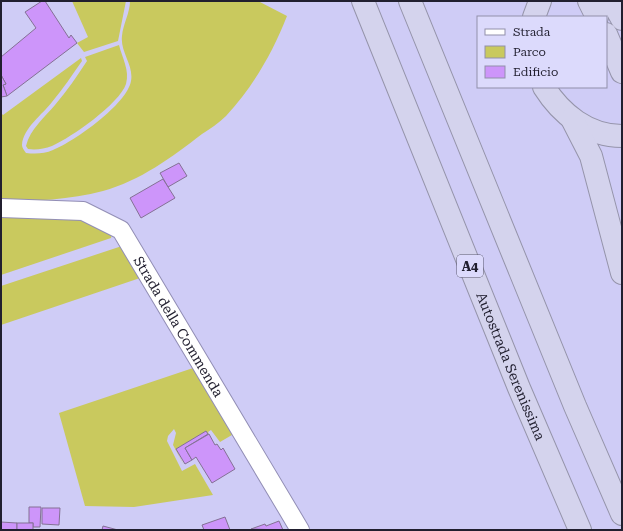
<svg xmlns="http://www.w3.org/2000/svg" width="623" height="531" font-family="'Roboto Serif',serif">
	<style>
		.green { fill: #c9c95e }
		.building { fill: #cd95fa; stroke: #847195 }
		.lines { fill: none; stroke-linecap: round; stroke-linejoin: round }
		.street-casing { stroke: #928eb5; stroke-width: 20 }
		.highway-casing { stroke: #9594aa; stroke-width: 24 }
		.street { stroke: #fff; stroke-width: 18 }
		.highway { stroke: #d4d3ed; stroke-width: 22 }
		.labels { text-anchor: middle; stroke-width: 3; stroke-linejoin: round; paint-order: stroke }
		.shield { fill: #dcdafc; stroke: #59576c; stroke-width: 1 }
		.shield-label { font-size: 13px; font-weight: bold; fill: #211f2f }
		.street-label { font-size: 14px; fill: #211f2f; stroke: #dcdafc }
	</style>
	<rect width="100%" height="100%" fill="#cfccf6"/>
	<g class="green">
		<polygon points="72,1 126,1 118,41 84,52 77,43 88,37"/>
		<path d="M130,1H258L287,16C273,52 253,87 226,116C219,123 210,129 202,134C172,157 140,181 103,191C70,200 35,201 1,201V113L3,115L81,58L82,61C72,75 63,89 52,102C43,114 23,128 22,145C22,148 24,150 26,153C35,154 44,154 53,150C75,141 127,104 131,81C134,65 120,52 122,36C123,24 130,13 130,1Z"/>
		<path d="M119,45C122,58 130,70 126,84C119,104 72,137 52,146C44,149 36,150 28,149L26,146C30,129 45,117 55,105C67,91 77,76 87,61L85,57Z"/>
		<polygon points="1,216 68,216 112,232 111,238 1,275"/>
		<polygon points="125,245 143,277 1,325 1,286"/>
		<polygon points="199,366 237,432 220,442 211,430 208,432 209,434 206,432 176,449 184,465 173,445 176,433 174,429 168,436 167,441 182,471 195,464 213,495 134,507 85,506 59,413"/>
	</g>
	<g class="building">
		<polygon points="42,1 45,1 69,38 71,35 77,43 7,96 3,85 6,84 1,75 1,57 36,28 25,12"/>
		<polygon points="1,75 6,84 3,85 7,96 1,97"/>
		<polygon points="179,163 187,176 168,187 160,173"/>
		<polygon points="163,179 175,198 141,218 130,198"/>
		<polygon points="206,431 208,434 185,448 192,460 185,464 176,449"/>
		<polygon points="209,434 215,445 217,444 221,450 223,448 235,469 212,483 196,457 192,460 185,448"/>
		<polygon points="29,507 41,507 40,527 33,527 33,523 29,523"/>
		<polygon points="42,508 60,508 59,525 42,524"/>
		<polygon points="225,517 230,530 204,530 202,525"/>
		<polygon points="279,521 283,530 251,529 265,524 266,526"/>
		<polygon points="1,522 17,523 17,530 1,530"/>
		<rect x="17" y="523" width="16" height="7"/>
		<polygon points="103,526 118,530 102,530"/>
	</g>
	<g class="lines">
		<defs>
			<g id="street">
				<path id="s1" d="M1,208L83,211L121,230L300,530"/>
			</g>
			<g id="highway">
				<path id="s2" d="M363,1L519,388L580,530"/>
				<polyline points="410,1 575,406 622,514"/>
				<polyline points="589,1 597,17"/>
				<polyline points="612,1 622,19"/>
				<polyline points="534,17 540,1"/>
				<polyline points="606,34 622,72"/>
				<path d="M544,87C561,114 588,136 622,136"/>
				<polyline points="572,119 591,156 622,273"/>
			</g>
		</defs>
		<use href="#street" class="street-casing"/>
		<use href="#highway" class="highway-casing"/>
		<use href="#street" class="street"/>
		<use href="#highway" class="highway"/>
	</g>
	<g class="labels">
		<rect class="shield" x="457" y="255" width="26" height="22" rx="3"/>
		<g class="shield-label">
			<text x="470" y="271">A4</text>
		</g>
		<g class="street-label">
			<text dy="5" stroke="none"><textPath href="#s1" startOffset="237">Strada della Commenda</textPath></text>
			<text dy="5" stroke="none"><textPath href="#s2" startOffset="394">Autostrada Serenissima</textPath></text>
		</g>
	</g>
	<rect width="623" height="531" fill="none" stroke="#211f2f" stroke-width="4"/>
	<rect x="477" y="16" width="130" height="72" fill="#dcdafc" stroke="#918faa"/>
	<rect x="485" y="29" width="20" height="6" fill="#ffffff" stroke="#918faa"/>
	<text x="513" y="36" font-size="12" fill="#211f2f">Strada</text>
	<rect x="485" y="46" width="20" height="12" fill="#c9c95e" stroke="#918faa"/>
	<text x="513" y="56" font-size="12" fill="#211f2f">Parco</text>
	<rect x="485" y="66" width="20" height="12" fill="#cd95fa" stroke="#918faa"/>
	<text x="513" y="76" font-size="12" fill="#211f2f">Edificio</text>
</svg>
